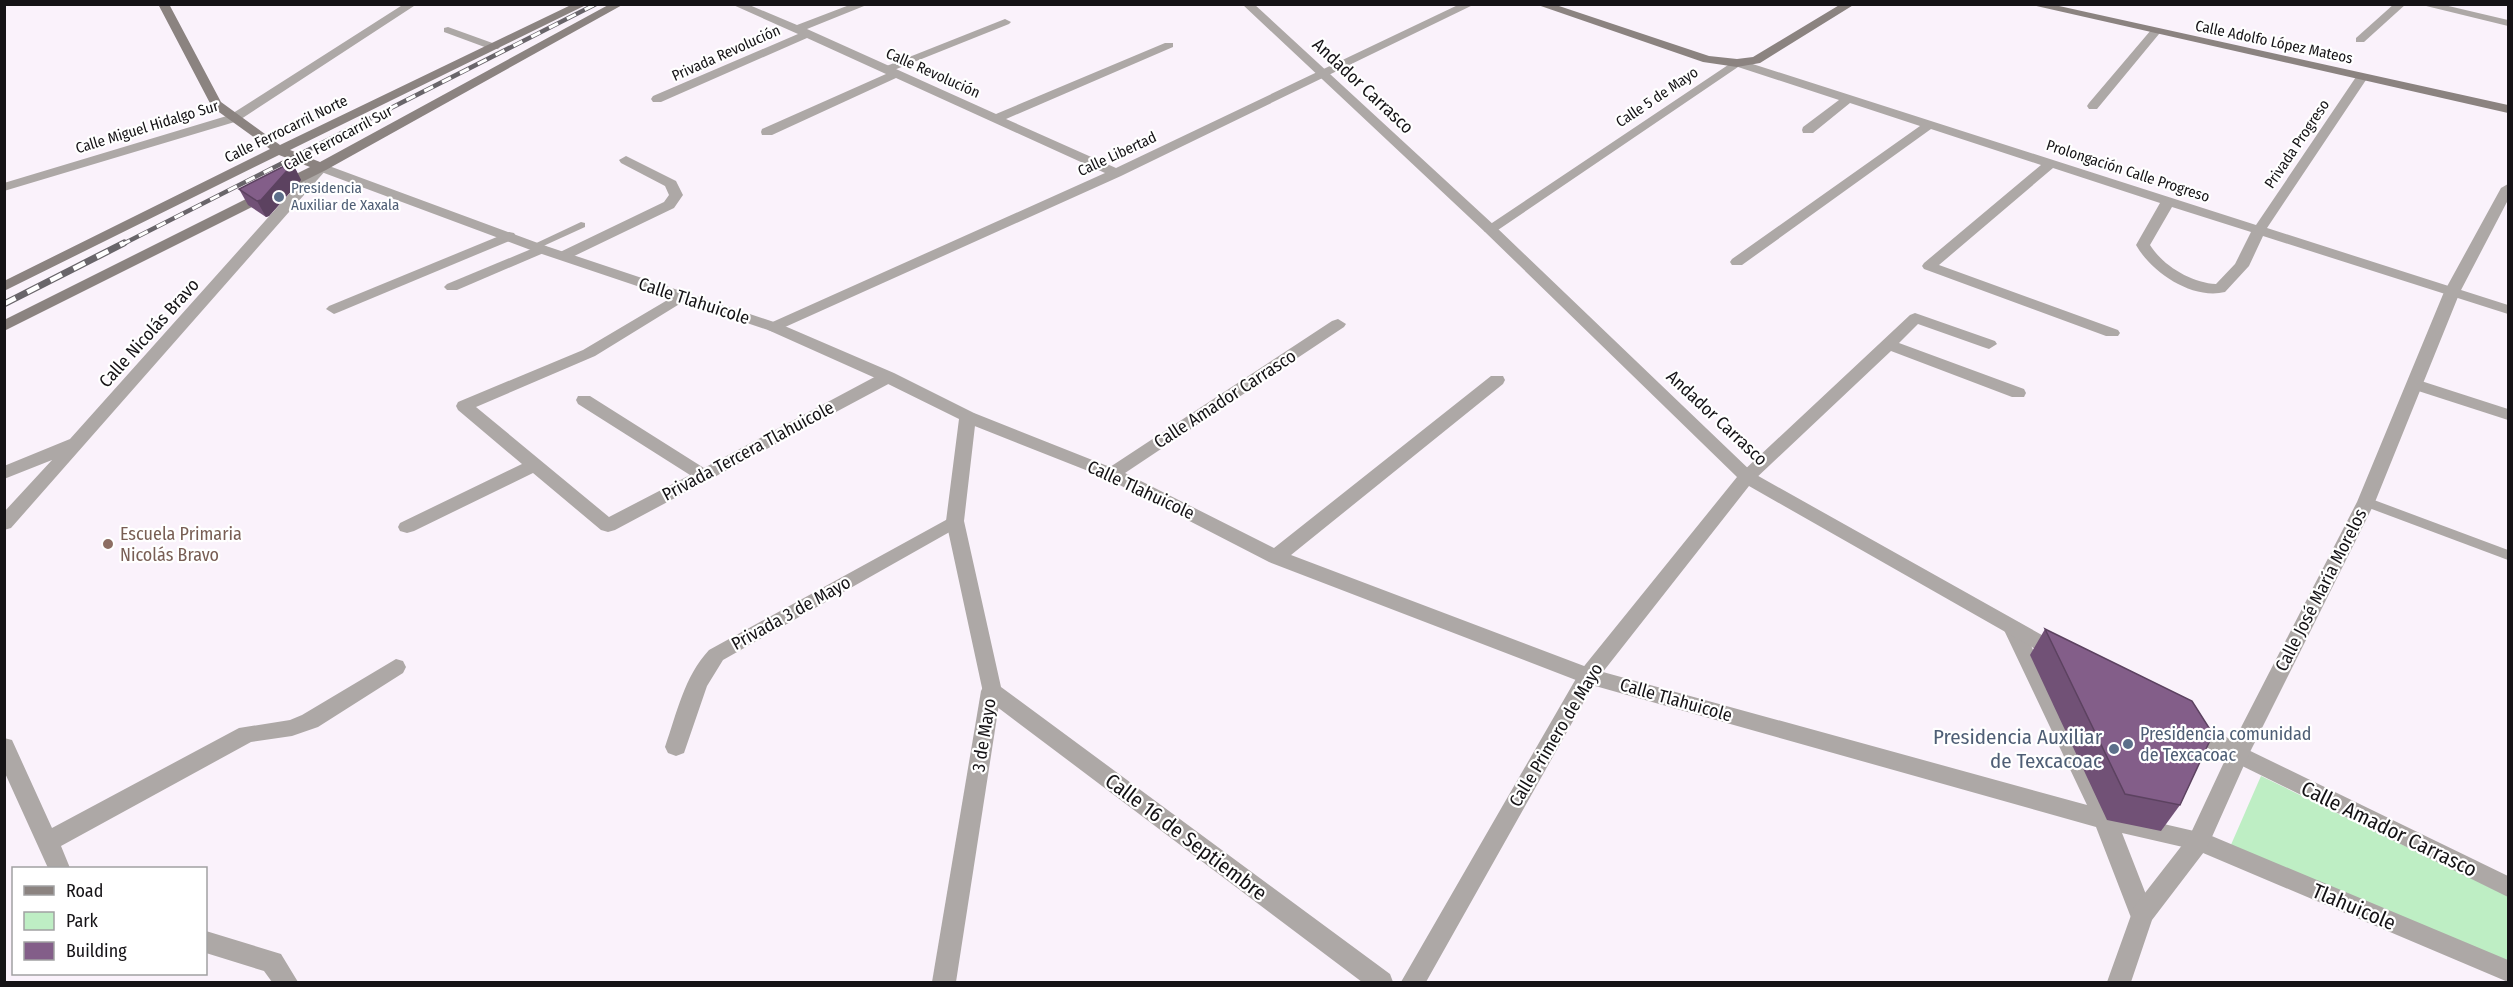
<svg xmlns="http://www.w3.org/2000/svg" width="2513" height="987" font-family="'Fira Sans Condensed',sans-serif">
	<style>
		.green { fill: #beeec4 }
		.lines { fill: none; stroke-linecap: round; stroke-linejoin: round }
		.service { fill: #ada8a6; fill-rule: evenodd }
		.pedestrian { fill: #ada8a6; fill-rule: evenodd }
		.minor { fill: #ada8a6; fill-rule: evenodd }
		.tertiary { fill: #ada8a6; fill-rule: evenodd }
		.secondary { fill: #8b8380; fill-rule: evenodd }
		.rail-far1-casing { stroke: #69656a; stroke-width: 4.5 }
		.rail-casing { stroke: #69656a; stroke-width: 7 }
		.rail-far1 { stroke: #fff; stroke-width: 3; stroke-dasharray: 10; stroke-linecap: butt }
		.rail { stroke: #fff; stroke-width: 4.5; stroke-dasharray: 13; stroke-linecap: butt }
		.wall { fill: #715176 }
		.shaded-wall { fill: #5c4260 }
		.building { fill: #835e89; stroke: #5c4260; stroke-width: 1.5 }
		.service-dot { fill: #5c6f8a; stroke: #fff; stroke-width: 2 }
		.education-dot { fill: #8d6e63; stroke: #fff; stroke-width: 2 }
		.labels { text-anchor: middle; stroke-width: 4.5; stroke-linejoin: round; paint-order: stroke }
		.far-street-label { font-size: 15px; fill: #151316; stroke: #fff }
		.far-service-label { font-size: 15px; fill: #4e5e75; stroke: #fff; text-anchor: start }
		.street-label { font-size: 18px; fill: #151316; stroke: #fff }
		.education-label { font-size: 18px; fill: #785e54; stroke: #fff; text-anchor: start }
		.service-label { font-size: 18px; fill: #4e5e75; stroke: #fff; text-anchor: start }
		.near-service-label { font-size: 21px; fill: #4e5e75; stroke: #fff; text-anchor: end }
		.near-street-label { font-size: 21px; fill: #151316; stroke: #fff }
	</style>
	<rect width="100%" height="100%" fill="#faf2fb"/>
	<polygon class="green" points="2261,776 2508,896 2508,965 2230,847"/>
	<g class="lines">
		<g class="service">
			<polygon points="581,222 585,223 585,227 539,248 531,248 530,246"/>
			<polygon points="2366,497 2508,550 2508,560 2361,505 2359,502"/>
		</g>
		<polygon class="pedestrian" points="1005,19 1011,22 1009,24 889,72 885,73 879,69"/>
		<g class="minor">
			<polygon points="404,4 417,4 238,121 4,191 4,183 230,115"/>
			<polygon points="731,4 747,4 797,25 852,4 869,4 807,29 996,114 1165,43 1173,43 1173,47 1006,119 1116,168 1460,4 1475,4 1121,176 774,332 768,330 766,327 768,324 1105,173 896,78 772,135 762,135 761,132 762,129 886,74 807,38 661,102 653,102 651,99 653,96 798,34"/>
			<polygon points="2394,4 2406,4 2364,42 2356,42 2356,38"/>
			<polygon points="2418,4 2440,4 2508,20 2508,26"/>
			<polygon points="448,27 498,45 500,47 498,49 490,49 444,32 444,28"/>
			<polygon points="2155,29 2161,32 2159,34 2097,109 2089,109 2087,106 2089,103 2151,30"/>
			<path d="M1737,59L2256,225L2358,74H2366L2368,77L2267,228L2508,305V314L2263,236L2249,266L2225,292C2192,300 2151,272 2136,245L2160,203L2053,168L1939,265L2118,330L2120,333L2118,336H2106L1924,269L1922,266L1924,263L2041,165L1931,129L1742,265H1732L1730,262L1732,259L1920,126L1850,103L1813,133H1803L1802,130L1803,127L1839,100L1738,67L1495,232H1485L1483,229ZM2172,207L2251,232L2235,264L2216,284C2192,283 2163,266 2150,245Z"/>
			<polygon points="626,156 676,181 683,195 674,208 568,259 558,259 556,256 558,253 664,202 669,195 665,186 621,163 619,160"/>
			<polygon points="321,163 326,164 328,167 326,170 11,528 4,530 4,512 52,460 4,479 4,466 70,439 316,164"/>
			<polygon points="509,232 514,233 516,236 514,239 339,312 334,314 326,309 329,306"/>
			<polygon points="541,245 546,246 548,249 546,252 457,290 447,290 444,287 447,284"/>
			<polygon points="681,292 686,294 689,297 686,300 595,356 476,407 609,517 690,475 578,404 576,400 578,396 590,396 704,468 882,373 888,372 896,377 894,381 615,530 608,532 601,530 533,473 414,531 407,533 400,531 398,527 400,523 522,464 458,410 456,406 458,402 583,350"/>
			<polygon points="1915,313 1995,341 1997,344 1989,349 1983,347 1918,324 1899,343 2024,389 2026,393 2024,397 2012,397 1891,351 1753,481 1741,481 1738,477 1741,473 1910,315"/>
			<polygon points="1338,319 1346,324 1344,327 1125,473 1274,548 1491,376 1503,376 1505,380 1503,384 1291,555 1592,669 2087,805 2003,628 2006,623 2013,621 2020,623 2112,812 2207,834 2508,960 2508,982 2196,850 2122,833 2154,915 2150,923 2142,926 2134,923 2130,915 2096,827 1581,682 1269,562 1106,478 962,421 960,417 962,413 974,413 1110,467 1332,321"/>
			<polygon points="2415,379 2508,409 2508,420 2409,388 2407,384 2409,380"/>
			<path d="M955,515L962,517L964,521L962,525L723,660L707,686L684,753L676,756L668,753L665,747C677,713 684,677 709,650Z"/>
			<polygon points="396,659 403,661 406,667 403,673 318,727 292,736 251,742 61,846 70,868 48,868 4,771 4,738 12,740 52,828 239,728 290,720 302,715"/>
			<polygon points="991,683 998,685 1001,691 956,982 932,982 981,691 984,685"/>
			<polygon points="2238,745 2508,876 2508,897 2230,760 2227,754 2230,748"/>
			<polygon points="206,931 281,954 298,982 272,982 264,971 206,953"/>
		</g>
		<g class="tertiary">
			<polygon points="1242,4 1254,4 1495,226 1753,473 2065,648 2068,653 2065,658 2058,661 2051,658 1749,486 1595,682 1426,982 1401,982 1581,670 1737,477 1485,232"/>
			<polygon points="321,163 546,246 780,324 894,373 974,413 976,417 964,521 1001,687 1390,974 1393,982 1362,982 984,697 946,521 959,419 882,381 768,330 536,252 316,170 314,167 316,164"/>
			<polygon points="2508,184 2508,200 2460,292 2375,502 2249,754 2207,848 2152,920 2131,982 2107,982 2134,907 2190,835 2226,758 2181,733 2178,727 2181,721 2189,719 2234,741 2357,502 2444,292 2501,188"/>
		</g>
		<g class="secondary">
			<polygon points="158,4 169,4 221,102 280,145 573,4 588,4 290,150 320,162 610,4 624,4 326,170 4,331 4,320 310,167 279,155 4,291 4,281 270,149 212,107"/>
			<polygon points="1535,4 1553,4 1709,56 1737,59 1753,57 1841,4 1855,4 1760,63 1737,67 1703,62"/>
			<polygon points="2028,4 2050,4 2508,105 2508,113"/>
		</g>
		<defs>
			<polyline id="rail-far1" points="121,245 596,4"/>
			<polyline id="rail" points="4,304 124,243"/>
		</defs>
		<use href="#rail-far1" class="rail-far1-casing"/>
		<use href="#rail" class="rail-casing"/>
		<use href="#rail-far1" class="rail-far1"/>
		<use href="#rail" class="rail"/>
	</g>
	<g class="wall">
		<polygon points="293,164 301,180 269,216 266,217 248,205 239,189"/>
		<polygon points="2045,629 2180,805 2161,831 2107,820 2030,655"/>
	</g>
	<polygon class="shaded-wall" points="293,164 301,180 269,216 266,217 257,201"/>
	<g class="building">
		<polygon points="290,163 293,164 261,200 257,201 239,189"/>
		<polygon points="2045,629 2192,701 2213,734 2180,805 2125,794"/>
	</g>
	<g class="service-dot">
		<circle cx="279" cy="197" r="6"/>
		<circle cx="2128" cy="744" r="6"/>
		<circle cx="2114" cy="749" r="6"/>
	</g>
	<circle class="education-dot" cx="108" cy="544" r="6"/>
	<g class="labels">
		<g class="far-street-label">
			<text transform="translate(2274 42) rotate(12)" y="5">Calle Adolfo López Mateos</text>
			<text transform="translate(726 53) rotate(-24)" y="5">Privada Revolución</text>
			<text transform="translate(933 73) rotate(24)" y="5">Calle Revolución</text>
			<text transform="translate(1657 97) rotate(-34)" y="5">Calle 5 de Mayo</text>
			<text transform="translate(147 127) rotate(-17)" y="5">Calle Miguel Hidalgo Sur</text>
			<text transform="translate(286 129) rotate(-26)" y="5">Calle Ferrocarril Norte</text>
			<text transform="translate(338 138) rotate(-28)" y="5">Calle Ferrocarril Sur</text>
			<text transform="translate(2297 144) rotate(-56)" y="5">Privada Progreso</text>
			<text transform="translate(1117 154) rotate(-25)" y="5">Calle Libertad</text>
			<text transform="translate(2128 171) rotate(18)" y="5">Prolongación Calle Progreso</text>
		</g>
		<g class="far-service-label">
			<text x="291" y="193">Presidencia<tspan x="291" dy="17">Auxiliar de Xaxala</tspan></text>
		</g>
		<g class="street-label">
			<text transform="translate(1363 86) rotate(43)" y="6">Andador Carrasco</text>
			<text transform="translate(694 301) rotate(18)" y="6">Calle Tlahuicole</text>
			<text transform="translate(149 333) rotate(-48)" y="6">Calle Nicolás Bravo</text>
			<text transform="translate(1225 399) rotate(-33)" y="6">Calle Amador Carrasco</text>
			<text transform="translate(1717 418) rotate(43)" y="6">Andador Carrasco</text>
			<text transform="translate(748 451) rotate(-28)" y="6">Privada Tercera Tlahuicole</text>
			<text transform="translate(1141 490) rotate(25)" y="6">Calle Tlahuicole</text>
			<text transform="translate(2321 590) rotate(-63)" y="6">Calle José María Morelos</text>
			<text transform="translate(791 613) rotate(-29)" y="6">Privada 3 de Mayo</text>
			<text transform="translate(1676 700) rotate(16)" y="6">Calle Tlahuicole</text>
			<text transform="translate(984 735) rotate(-81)" y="6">3 de Mayo</text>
			<text transform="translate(1556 735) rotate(-59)" y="6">Calle Primero de Mayo</text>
		</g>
		<g class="education-label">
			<text x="120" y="540">Escuela Primaria<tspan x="120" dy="21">Nicolás Bravo</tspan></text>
		</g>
		<g class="service-label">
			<text x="2140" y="740">Presidencia comunidad<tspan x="2140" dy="21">de Texcacoac</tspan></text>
		</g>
		<g class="near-service-label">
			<text x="2102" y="744">Presidencia Auxiliar<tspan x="2102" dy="24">de Texcacoac</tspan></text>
		</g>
		<g class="near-street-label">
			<text transform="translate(2389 829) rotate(26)" y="7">Calle Amador Carrasco</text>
			<text transform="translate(1186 837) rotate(37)" y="7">Calle 16 de Septiembre</text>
			<text transform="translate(2354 907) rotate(23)" y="7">Tlahuicole</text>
		</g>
	</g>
	<rect width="2513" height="987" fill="none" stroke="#151316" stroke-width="12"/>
	<rect x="12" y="867" width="195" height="108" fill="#ffffff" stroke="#a1a1a2" stroke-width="1.5"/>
	<rect x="24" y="886" width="30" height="9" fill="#8b8380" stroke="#a1a1a2" stroke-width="1.5"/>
	<text x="66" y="897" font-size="18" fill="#151316">Road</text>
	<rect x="24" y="912" width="30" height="18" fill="#beeec4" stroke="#a1a1a2" stroke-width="1.5"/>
	<text x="66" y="927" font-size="18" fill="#151316">Park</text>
	<rect x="24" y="942" width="30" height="18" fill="#835e89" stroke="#a1a1a2" stroke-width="1.5"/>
	<text x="66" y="957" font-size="18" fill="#151316">Building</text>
</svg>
